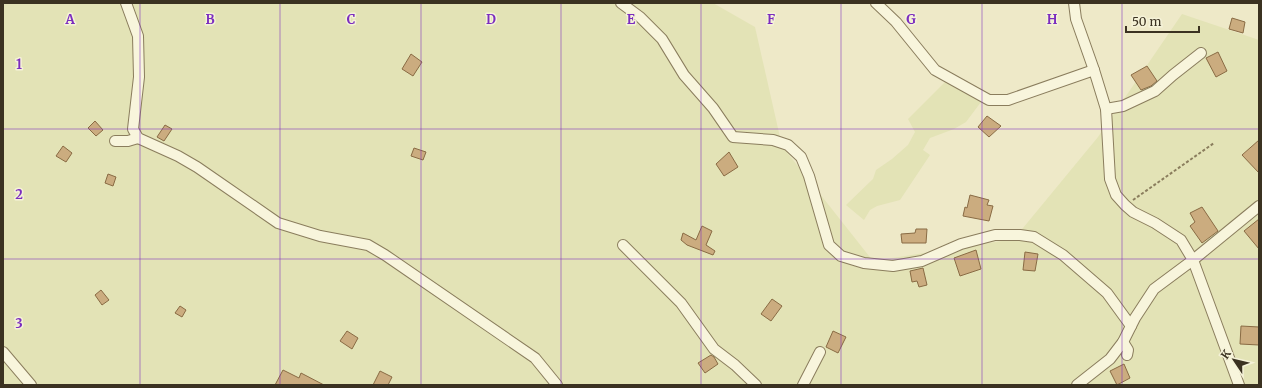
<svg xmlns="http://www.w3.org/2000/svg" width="1262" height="388" font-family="Merriweather,serif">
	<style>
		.farmland { fill: #e3e3b6 }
		.building { fill: #cbac7f; stroke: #896b44 }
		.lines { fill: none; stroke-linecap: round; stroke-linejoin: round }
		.minor-casing { stroke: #8a7d5d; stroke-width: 12 }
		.path { stroke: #8a7d5d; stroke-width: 2; stroke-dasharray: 3 2; stroke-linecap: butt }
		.minor { stroke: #f8f5dc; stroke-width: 10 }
		.grid { fill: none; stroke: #7b2cbf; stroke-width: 1; stroke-opacity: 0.55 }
		.grid-label { font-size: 13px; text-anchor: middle; font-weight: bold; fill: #7b2cbf; stroke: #f5f2d8; stroke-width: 3; stroke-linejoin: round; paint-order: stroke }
	</style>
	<rect width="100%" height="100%" fill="#eee9c8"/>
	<g class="farmland">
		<polygon points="3,3 615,3 615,4 617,3 713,3 755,27 782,146 873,261 1014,239 1098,137 1182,14 1259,40 1259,385 3,385"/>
		<polygon points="945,82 981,102 966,122 954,129 930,138 923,150 930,155 900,200 877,206 870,210 864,220 846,205 873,179 876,170 892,159 908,145 915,132 908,119"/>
	</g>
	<g class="building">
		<polygon points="1232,18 1245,22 1243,33 1229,29"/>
		<polygon points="1218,52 1227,71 1216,77 1206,58"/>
		<polygon points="411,54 422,62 413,76 402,69"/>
		<polygon points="1147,66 1157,81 1151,86 1141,90 1131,75"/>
		<polygon points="987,116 1001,126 989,137 978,127"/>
		<polygon points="95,121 103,130 96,136 88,128"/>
		<polygon points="165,125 172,129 164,141 157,137"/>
		<polygon points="1259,140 1259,173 1242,155"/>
		<polygon points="63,146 72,153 66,162 56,156"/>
		<polygon points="414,148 426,152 423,160 411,156"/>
		<polygon points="729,152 738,167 724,176 716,164"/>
		<polygon points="108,174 116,177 113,186 105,183"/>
		<polygon points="970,195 989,200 987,205 993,206 989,221 963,216 965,207 967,208"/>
		<polygon points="1202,207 1218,231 1202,243 1190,226 1195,222 1190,213"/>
		<polygon points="1259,219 1259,249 1244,231"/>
		<polygon points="702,226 712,231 706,245 715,251 713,255 687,245 681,240 683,233 696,240"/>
		<polygon points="916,229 927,229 926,243 902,243 901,234 915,233"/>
		<polygon points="976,250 981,269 960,276 954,258"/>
		<polygon points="1025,252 1038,254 1035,271 1023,270"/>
		<polygon points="923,268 927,285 919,287 917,281 912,282 910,271"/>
		<polygon points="101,290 109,300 102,305 95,295"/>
		<polygon points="772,299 782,306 771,321 761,314"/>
		<polygon points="180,306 186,310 182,317 175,313"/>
		<polygon points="1241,326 1259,327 1259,345 1240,344"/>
		<polygon points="347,331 358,338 352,349 340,341"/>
		<polygon points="833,331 846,337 838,353 826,347"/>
		<polygon points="711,355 714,357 718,364 705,373 698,363"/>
		<polygon points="1124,364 1130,378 1117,385 1110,371"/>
		<polygon points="283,370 299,378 301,373 324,385 275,385"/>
		<polygon points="380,371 392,377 388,385 373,385"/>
	</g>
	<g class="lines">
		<defs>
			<g id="minor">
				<polyline points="126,3 138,36 139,77 133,129 138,138 178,156 197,167 278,223 320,236 368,245 385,255 535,358 557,385"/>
				<polyline points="621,3 640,17 662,39 684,75 713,108 733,137 773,140 788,145 801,157 809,176 829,245 841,256 864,263 893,266 922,261 961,244 995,235 1020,235 1034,237 1063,255 1107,293 1131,326"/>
				<polyline points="876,3 896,22 935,70 989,100 1008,100 1094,70 1106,109 1110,179 1116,195 1125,205 1133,212 1155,223 1181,240 1193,260 1239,385"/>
				<polyline points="1074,3 1076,19 1094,70"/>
				<polyline points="1106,109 1123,106 1155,91 1173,75 1201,53"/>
				<polyline points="115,141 128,141 138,138"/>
				<polyline points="623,245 681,303 714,349 735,365 756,385"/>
				<polyline points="1123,342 1128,350 1127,355"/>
				<polyline points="3,352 31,385"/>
				<polyline points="803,385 820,352"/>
				<polyline points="1077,385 1110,359 1123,342 1135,318 1154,289 1193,260 1259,206"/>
			</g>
		</defs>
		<use href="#minor" class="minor-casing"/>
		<polyline class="path" points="1133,200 1214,143"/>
		<use href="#minor" class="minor"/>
	</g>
	<path class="grid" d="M140,3V385M280,3V385M421,3V385M561,3V385M701,3V385M841,3V385M982,3V385M1122,3V385M3,129H1259M3,259H1259"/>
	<g class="grid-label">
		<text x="70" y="24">A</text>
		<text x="210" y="24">B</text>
		<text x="351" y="24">C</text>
		<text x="491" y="24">D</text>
		<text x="631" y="24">E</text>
		<text x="771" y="24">F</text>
		<text x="911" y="24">G</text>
		<text x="1052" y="24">H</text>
		<text x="19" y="69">1</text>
		<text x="19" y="199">2</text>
		<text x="19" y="328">3</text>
	</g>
	<rect width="1262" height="388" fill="none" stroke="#3b3221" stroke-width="8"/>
	<g transform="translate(1234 360) rotate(305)" stroke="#f5f2d8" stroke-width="3" paint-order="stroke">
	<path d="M0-3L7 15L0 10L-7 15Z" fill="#3b3221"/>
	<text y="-6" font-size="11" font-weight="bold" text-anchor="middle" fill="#3b3221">K</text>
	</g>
	<path d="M1126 26v6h73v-6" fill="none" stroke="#3b3221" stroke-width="2"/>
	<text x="1132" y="26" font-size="12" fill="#3b3221" stroke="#f5f2d8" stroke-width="3" paint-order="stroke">50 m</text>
</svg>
